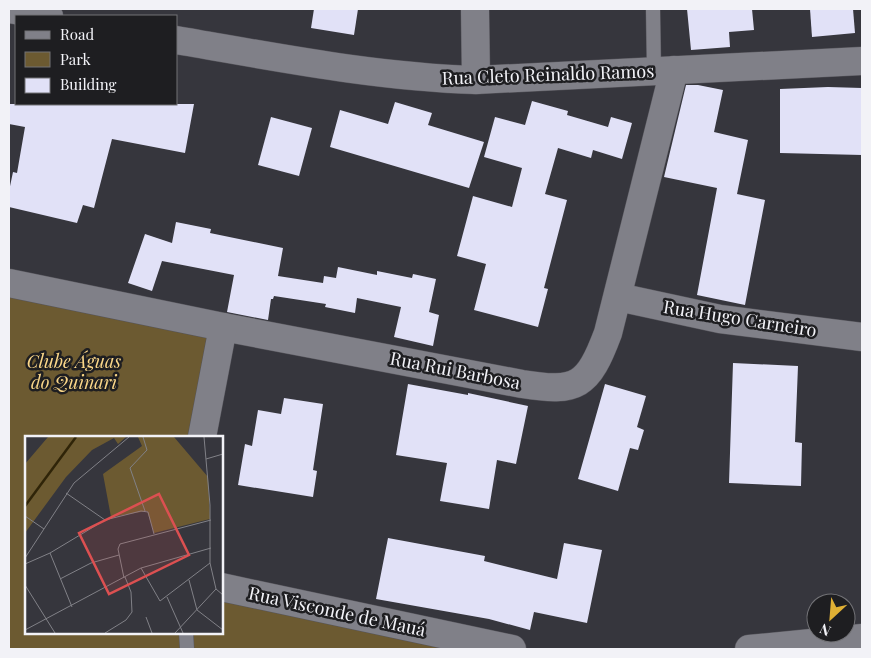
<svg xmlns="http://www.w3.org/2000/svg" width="871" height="658" font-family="'Playfair Display',serif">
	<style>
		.green { fill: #6c5a31 }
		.building { fill: #e1e1f7 }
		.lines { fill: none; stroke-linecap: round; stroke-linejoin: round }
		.lane-casing { stroke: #55545b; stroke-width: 15 }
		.street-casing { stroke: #55545b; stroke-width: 29 }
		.lane { stroke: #808088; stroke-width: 14 }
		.street { stroke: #808088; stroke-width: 28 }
		.labels { text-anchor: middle; stroke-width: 5; stroke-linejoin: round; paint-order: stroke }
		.street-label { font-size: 18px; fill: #f2f2f7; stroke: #1e1e21 }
		.park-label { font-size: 18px; font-style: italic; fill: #fbd789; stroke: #1e1e21 }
		.inset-river { fill: none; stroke: #2f2408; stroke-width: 2.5 }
		.inset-road { fill: none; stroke: #818187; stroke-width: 1 }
		.view { fill: #dc5051; fill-opacity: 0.15; stroke: #dc5051; stroke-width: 2.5 }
		.inset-edge { fill: none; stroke: #f2f2f7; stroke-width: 2.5 }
	</style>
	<rect width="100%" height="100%" fill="#36363d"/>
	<polygon class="green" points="9,293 213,334 193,437 26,437 26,632 221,632 221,595 482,649 9,649"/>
	<g class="building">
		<polygon points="314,9 358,9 354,35 311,28"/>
		<polygon points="687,9 752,9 754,30 729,32 730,47 691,50"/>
		<polygon points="810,9 853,9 855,33 812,37"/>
		<polygon points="686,85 698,85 723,90 714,132 748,140 737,194 765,200 745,305 697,295 717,188 664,177"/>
		<polygon points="828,87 862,88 862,155 780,153 780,89"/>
		<polygon points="532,101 568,111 567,115 608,127 611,117 632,123 622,159 593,150 591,158 558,148 545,194 567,200 544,288 548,289 538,327 474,310 486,264 457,256 473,196 512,207 522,168 484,157 495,117 525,125"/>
		<polygon points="395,102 432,113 428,125 484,142 469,188 330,147 340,110 388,124"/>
		<polygon points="9,104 194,104 185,153 112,139 94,208 83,205 77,223 9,207 9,191 13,172 17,173 25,127 9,124"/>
		<polygon points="271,117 312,128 299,176 258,165"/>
		<polygon points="176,222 211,229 210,233 283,248 278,276 323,283 324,276 336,278 338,267 377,275 377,271 412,278 413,274 436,279 429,312 439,315 433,346 394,337 401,307 357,298 355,313 325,307 326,304 274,296 273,299 271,299 268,320 227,312 234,275 162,261 152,291 128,283 145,234 172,243"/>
		<polygon points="733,363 798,366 795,442 802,443 801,486 729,483"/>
		<polygon points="408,384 468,395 468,393 528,406 516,464 497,460 489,509 440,501 447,463 396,455"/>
		<polygon points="605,384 646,396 637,427 644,430 638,450 630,448 618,491 578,479"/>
		<polygon points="284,398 323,404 313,470 317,471 313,497 238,485 245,444 252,446 258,410 281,414"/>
		<polygon points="388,538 485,556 484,561 557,579 564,543 602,550 587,623 534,612 530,630 489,619 376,599"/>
	</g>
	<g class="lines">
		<defs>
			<g id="lane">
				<polyline points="653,9 654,71"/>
				<polyline points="186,632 187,649"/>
			</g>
			<g id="street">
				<polyline points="9,9 49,16"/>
				<polyline points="475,9 476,80"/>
				<path d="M176,40C276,57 375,77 476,80L862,61"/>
				<path d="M9,283L223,327L522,384C578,393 588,386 608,333L674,70"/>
				<polyline points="618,297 720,319 862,337"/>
				<polyline points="202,437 223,327"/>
				<polyline points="221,587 512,649"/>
				<polyline points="749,649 862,638"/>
			</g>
		</defs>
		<use href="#lane" class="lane-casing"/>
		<use href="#street" class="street-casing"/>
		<use href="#lane" class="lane"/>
		<use href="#street" class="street"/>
	</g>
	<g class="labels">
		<g class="street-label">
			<text transform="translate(548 75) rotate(-2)" y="6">Rua Cleto Reinaldo Ramos</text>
			<text transform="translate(740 319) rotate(9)" y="6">Rua Hugo Carneiro</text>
			<text transform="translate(455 371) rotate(11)" y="6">Rua Rui Barbosa</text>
			<text transform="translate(337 612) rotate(12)" y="6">Rua Visconde de Mauá</text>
		</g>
		<g class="park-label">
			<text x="74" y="368">Clube Águas<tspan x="74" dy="21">do Quinari</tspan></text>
		</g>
	</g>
	<g transform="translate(25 436)">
		<rect width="198" height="198" fill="#36363d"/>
		<path d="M23,1H101L93,8L89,2L67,14L41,41L0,97V28ZM113,1H149L183,41L185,83L129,97L122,75L86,81L78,38L117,10Z" fill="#6c5a31"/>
		<path class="inset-river" d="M0,70L51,1"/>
		<path class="inset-road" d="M118,1L122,14L105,32L120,75M179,1L185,69V127L191,153L198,159M181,23L198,18M41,57L80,84M0,80L19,93M25,117L47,171M0,122L49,47L104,1M0,128L25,117L80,84L116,75L123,76L129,98M116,132L135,165L185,127M99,142L93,113L95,108L186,84M35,143L66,127L94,119M164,144L172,174L198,194M0,149L30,197M142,161L158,197M121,181L127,197M0,194L116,132L186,112M80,197L101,184L107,176L106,156L100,141M150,197L191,153"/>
		<path class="view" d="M134,58L164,119L84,158L54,97Z"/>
		<rect width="198" height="198" class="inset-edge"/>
	</g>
	<rect width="871" height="658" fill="none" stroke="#f2f2f7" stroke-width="20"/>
	<rect x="15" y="15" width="162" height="90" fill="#1e1e21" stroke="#737377"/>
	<rect x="25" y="31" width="25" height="8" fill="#808088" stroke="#737377"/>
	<text x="60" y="40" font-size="15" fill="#f2f2f7">Road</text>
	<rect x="25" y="52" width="25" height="15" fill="#6c5a31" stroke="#737377"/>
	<text x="60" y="65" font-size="15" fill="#f2f2f7">Park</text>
	<rect x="25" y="78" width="25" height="15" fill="#e1e1f7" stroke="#737377"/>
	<text x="60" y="90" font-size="15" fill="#f2f2f7">Building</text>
	<g transform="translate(831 618) rotate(206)"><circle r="24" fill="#1e1e21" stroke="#737377"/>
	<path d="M0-4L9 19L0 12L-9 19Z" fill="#e0b034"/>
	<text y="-8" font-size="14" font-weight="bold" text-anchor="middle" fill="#f2f2f7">N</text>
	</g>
</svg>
